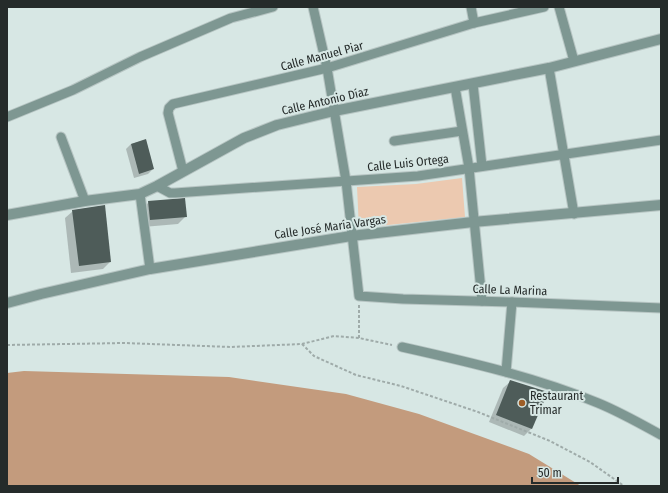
<svg xmlns="http://www.w3.org/2000/svg" width="668" height="493" font-family="'Fira Sans Condensed',sans-serif">
	<style>
		.green { fill: #ecc9b0 }
		.water { fill: #c39b7d }
		.shadow { fill: #0003 }
		.building { fill: #4e5c59 }
		.lines { fill: none; stroke-linecap: round; stroke-linejoin: round }
		.minor-casing { stroke: #b7c5c3; stroke-width: 11 }
		.tertiary-casing { stroke: #b7c5c3; stroke-width: 12 }
		.path { stroke: #9faba9; stroke-width: 2; stroke-dasharray: 3 2; stroke-linecap: butt }
		.minor { stroke: #7e9792; stroke-width: 9 }
		.tertiary { stroke: #7e9792; stroke-width: 10 }
		.poi-dot { fill: #9e5e27; stroke: #d7e7e4; stroke-width: 1.5 }
		.labels { text-anchor: middle; stroke-width: 4; stroke-linejoin: round; paint-order: stroke }
		.street-label { font-size: 12px; fill: #252b2a; stroke: #d7e7e4 }
		.poi-label { font-size: 12px; fill: #252b2a; stroke: #d7e7e4; text-anchor: start }
	</style>
	<rect width="100%" height="100%" fill="#d7e7e4"/>
	<polygon class="green" points="462,178 465,217 359,228 357,187 416,184"/>
	<polygon class="water" points="24,371 229,377 346,394 419,414 529,454 581,486 7,486 7,373"/>
	<g class="shadow">
		<polygon points="145,140 153,169 148,174 134,178 126,149 131,144"/>
		<polygon points="149,202 186,216 178,224 143,227 141,210"/>
		<polygon points="73,211 110,262 103,269 71,273 65,218"/>
		<polygon points="511,381 546,393 531,429 524,436 489,422 503,388"/>
	</g>
	<g class="building">
		<polygon points="146,139 154,169 139,174 131,144"/>
		<polygon points="185,198 187,217 150,220 148,201"/>
		<polygon points="105,205 111,262 79,266 72,210"/>
		<polygon points="510,380 548,392 532,429 496,415"/>
	</g>
	<g class="lines">
		<defs>
			<g id="minor">
				<polyline points="313,7 327,68 346,181 359,296 403,299 512,302 661,308"/>
				<polyline points="471,7 474,23"/>
				<polyline points="559,7 574,61"/>
				<polyline points="549,68 574,214"/>
				<polyline points="473,84 482,166"/>
				<polyline points="455,87 469,168 482,301"/>
				<polyline points="7,117 73,90 140,57 231,18 273,7"/>
				<polyline points="61,137 85,201"/>
				<polyline points="394,141 462,131"/>
				<polyline points="183,171 168,113 169,108 173,104 327,68 474,23 544,7"/>
				<polyline points="157,186 170,193 175,193 418,176 661,140"/>
				<polyline points="140,194 150,269"/>
				<path d="M402,347C469,362 535,377 598,403C620,412 641,424 661,435"/>
				<polyline points="506,372 512,302"/>
			</g>
			<g id="tertiary">
				<polyline points="7,215 85,201 140,194 157,186 244,138 277,125 334,111 549,68 661,39"/>
				<polyline points="7,303 41,294 150,269 351,236 473,222 661,205"/>
			</g>
		</defs>
		<use href="#minor" class="minor-casing"/>
		<use href="#tertiary" class="tertiary-casing"/>
		<g class="path">
			<polyline points="359,305 359,338"/>
			<polyline points="302,344 314,356 356,375 401,386 478,412 550,441 590,462 624,486"/>
			<polyline points="7,345 124,343 231,347 302,344 334,336 359,338 392,345"/>
		</g>
		<use href="#minor" class="minor"/>
		<use href="#tertiary" class="tertiary"/>
	</g>
	<circle class="poi-dot" cx="522" cy="403" r="4"/>
	<g class="labels">
		<g class="street-label">
			<text transform="translate(322 56) rotate(-15)" y="4">Calle Manuel Piar</text>
			<text transform="translate(325 101) rotate(-13)" y="4">Calle Antonio Díaz</text>
			<text transform="translate(408 163) rotate(-6)" y="4">Calle Luis Ortega</text>
			<text transform="translate(330 227) rotate(-8)" y="4">Calle José María Vargas</text>
			<text transform="translate(510 290) rotate(2)" y="4">Calle La Marina</text>
		</g>
		<g class="poi-label">
			<text x="530" y="400">Restaurant<tspan x="530" dy="14">Trimar</tspan></text>
		</g>
	</g>
	<rect width="668" height="493" fill="none" stroke="#252b2a" stroke-width="16"/>
	<path d="M532 477v6h86v-6" fill="none" stroke="#252b2a" stroke-width="2"/>
	<text x="538" y="477" font-size="12" fill="#252b2a" stroke="#d7e7e4" stroke-width="3" paint-order="stroke">50 m</text>
</svg>
